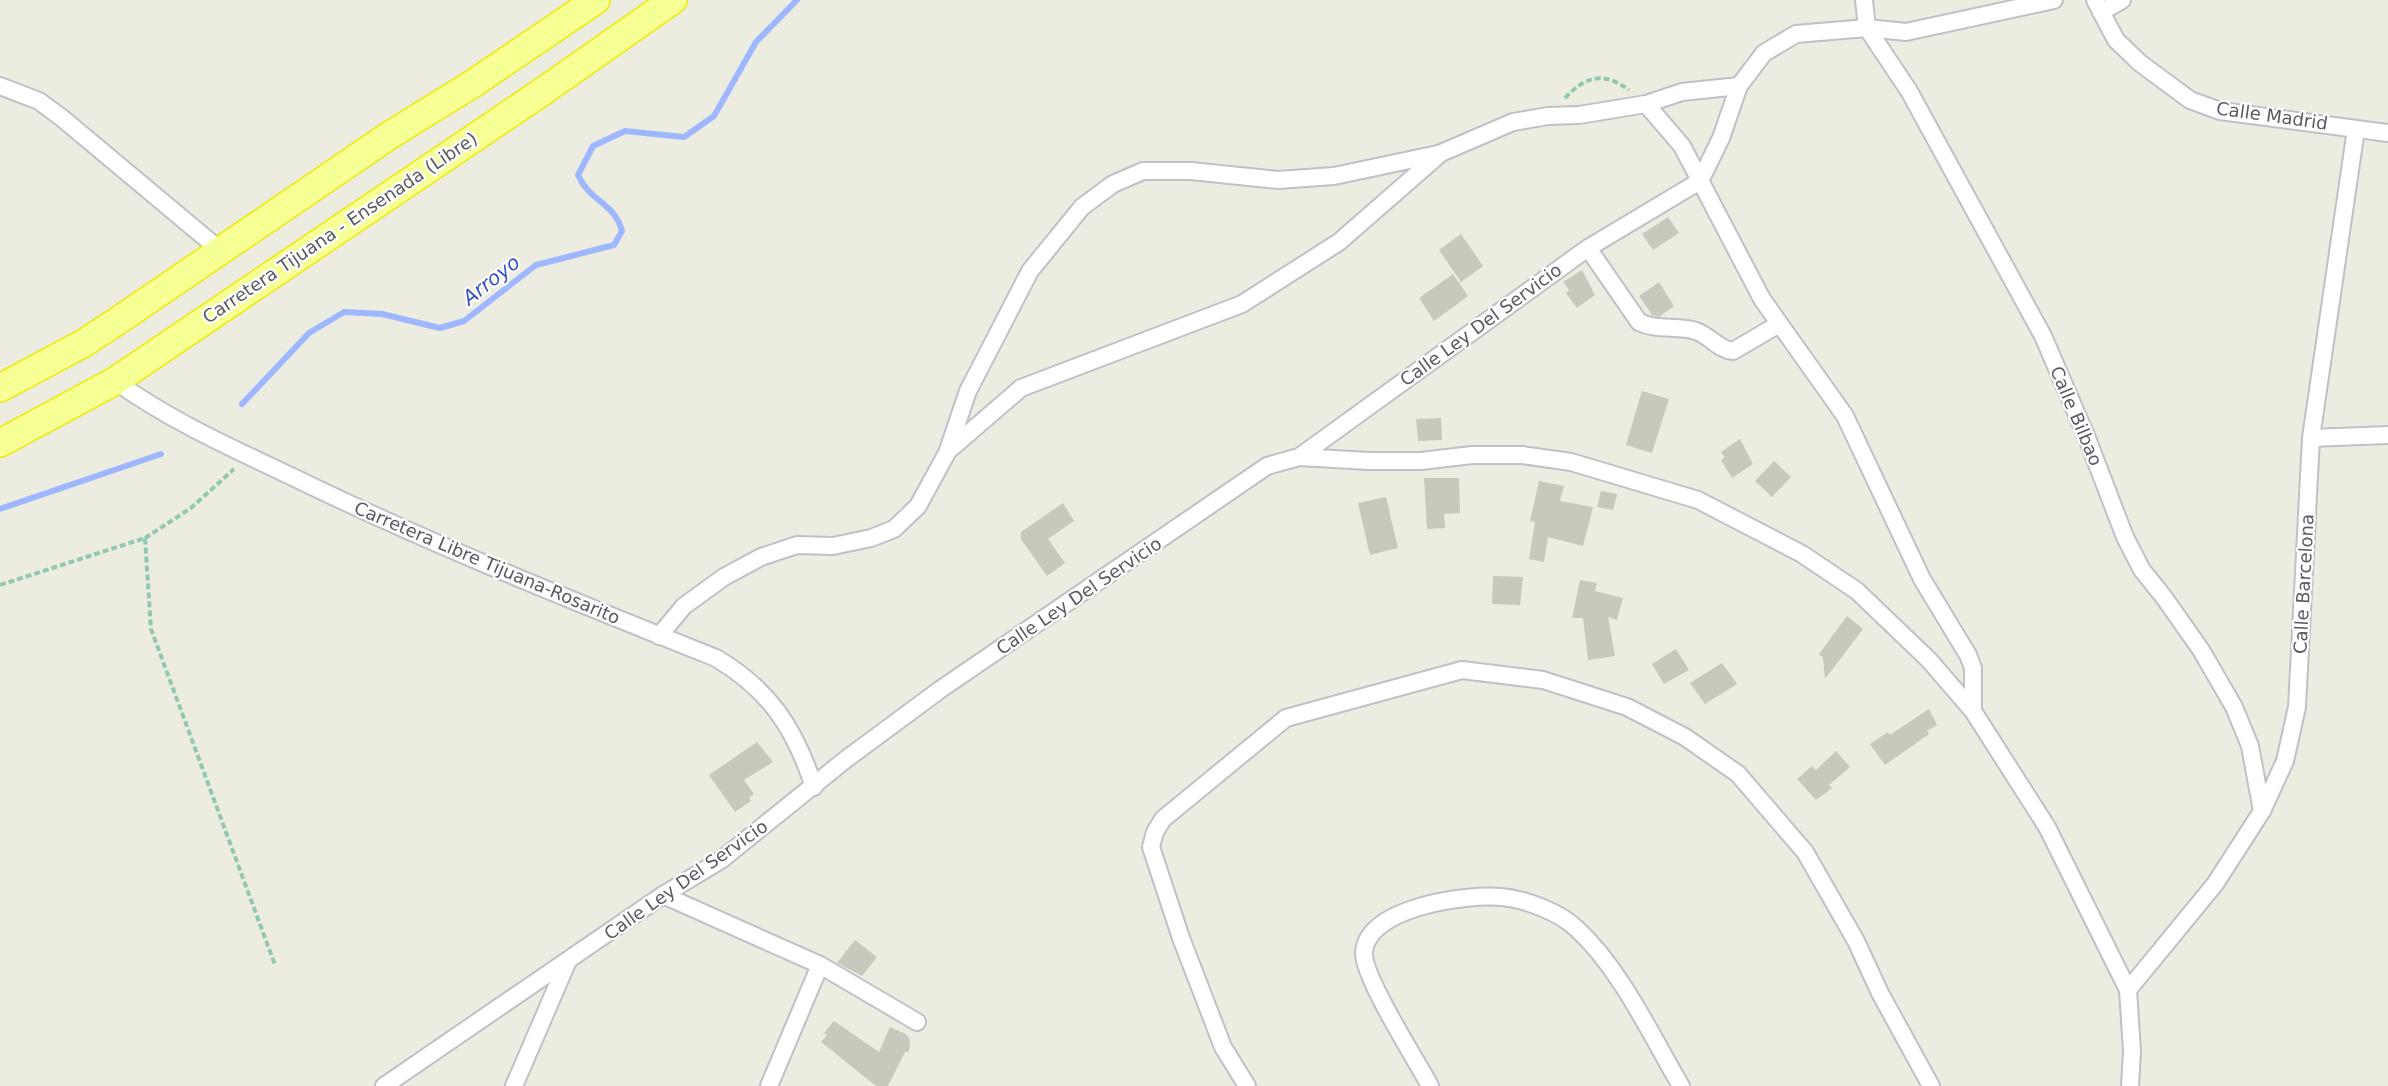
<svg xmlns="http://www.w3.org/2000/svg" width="2388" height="1086" font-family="'DejaVu Sans',sans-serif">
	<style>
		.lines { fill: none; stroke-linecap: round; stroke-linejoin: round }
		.stream { stroke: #9eb7ff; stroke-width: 6 }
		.building { fill: #c8c8bd }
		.minor-casing { stroke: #bfc0c8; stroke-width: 20 }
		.trunk-casing { stroke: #edeb00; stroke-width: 30 }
		.path { stroke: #92c8b2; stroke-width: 4; stroke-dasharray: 6 3; stroke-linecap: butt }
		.minor { stroke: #fff; stroke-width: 16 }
		.trunk { stroke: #f6ff94; stroke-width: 27 }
		.labels { text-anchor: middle; stroke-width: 4.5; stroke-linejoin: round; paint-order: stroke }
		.street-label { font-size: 18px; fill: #595a62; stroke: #fff }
		.water-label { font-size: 20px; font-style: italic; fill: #3752cb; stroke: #fff }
	</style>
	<rect width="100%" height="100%" fill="#ecede0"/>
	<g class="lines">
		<g class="stream">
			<path d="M242,404L309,333L344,312L382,314L440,328L464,321L536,265L614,245L622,231C614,202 590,202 578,175L593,146L625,131L684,137L714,116L756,42L797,0"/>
			<polyline points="0,509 161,454"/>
		</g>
	</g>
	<g class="building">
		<polygon points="1668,217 1679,233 1653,250 1642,234"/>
		<polygon points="1461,234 1483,266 1461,282 1439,250"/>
		<polygon points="1582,270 1595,295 1577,308 1566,293 1569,290 1563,282"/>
		<polygon points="1453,274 1468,296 1434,321 1419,298"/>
		<polygon points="1659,282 1674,306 1659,317 1652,315 1639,296"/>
		<polygon points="1642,391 1669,399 1652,453 1626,445"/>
		<polygon points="1441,418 1442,440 1418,441 1416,419"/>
		<polygon points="1740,439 1753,464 1732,478 1721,460 1725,457 1721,452"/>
		<polygon points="1774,461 1791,477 1772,497 1755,481"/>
		<polygon points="1424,478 1459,478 1460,513 1444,514 1445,528 1427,529"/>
		<polygon points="1539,481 1564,486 1560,501 1593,507 1583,546 1548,537 1544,562 1529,559 1535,522 1530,521"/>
		<polygon points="1601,491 1617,494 1613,510 1597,507"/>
		<polygon points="1386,497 1398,548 1370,555 1358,503"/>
		<polygon points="1063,503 1074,521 1048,539 1065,563 1047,576 1021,539 1021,532"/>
		<polygon points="1493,576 1523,577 1520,605 1492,604"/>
		<polygon points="1580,580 1597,583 1595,591 1623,598 1617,620 1608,617 1615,656 1588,660 1583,618 1572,618"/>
		<polygon points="1847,616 1863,629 1825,679 1823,658 1819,654"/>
		<polygon points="1676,649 1689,670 1664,684 1652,664"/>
		<polygon points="1722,663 1737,684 1705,704 1690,683"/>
		<polygon points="1929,709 1937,725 1927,731 1929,734 1885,765 1870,744 1888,732 1890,735"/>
		<polygon points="757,742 773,762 744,780 754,794 749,798 751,801 735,812 709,775"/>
		<polygon points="1836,751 1850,767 1829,785 1832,788 1816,800 1797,779 1812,766 1816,770"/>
		<polygon points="855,940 877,957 862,976 837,963"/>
		<polygon points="834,1021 879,1052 890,1027 906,1034 910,1040 909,1052 905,1052 888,1086 876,1086 821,1042 827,1035 824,1033"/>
	</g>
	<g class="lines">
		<defs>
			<g id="minor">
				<polyline points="1864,0 1867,28 1909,91 2043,336 2087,438 2125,537 2142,570 2163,596 2201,650 2234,707 2250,746 2262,811"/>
				<polyline points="2095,0 2116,40 2140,63 2190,100 2220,111 2388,133"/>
				<polyline points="2101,12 2122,0"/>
				<polyline points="0,86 39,101 62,118 221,251"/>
				<polyline points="1646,104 1682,146 1762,299 1845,416 1922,579 1968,655 1973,668 1973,711"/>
				<path d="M1588,248L1639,322C1657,331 1677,325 1696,331C1710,336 1719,350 1733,351L1779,324"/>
				<path d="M115,381C172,422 236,450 299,480C435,546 576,602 716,658C770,690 795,729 814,787"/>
				<polyline points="2311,438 2388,435"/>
				<polyline points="948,450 968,391 1030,271 1082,207 1113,184 1143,171 1191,171 1278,180 1334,176 1438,154"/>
				<polyline points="1299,457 1369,461 1421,461 1472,455 1522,455 1571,462 1698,500 1802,554 1857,591 1929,660 1973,711 2047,827 2128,990 2132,1051 2130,1086"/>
				<polyline points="659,636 684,606 724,577 761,557 797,545 833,546 871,538 894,529 918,506 948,451 1021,388 1242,304 1339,242 1441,153 1513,122 1548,116 1579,115 1646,104 1682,92 1739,86 1764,53 1796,34 1867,28 1906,32 2054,0"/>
				<polyline points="663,895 820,965 917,1022"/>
				<polyline points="2128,990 2215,884 2262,811 2285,761 2297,707 2311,438 2356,129"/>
				<polyline points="384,1086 663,895 721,860 845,760 941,689 1267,466 1299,457 1588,248 1700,181 1721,138 1739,86"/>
				<polyline points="514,1086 567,963"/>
				<polyline points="769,1086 820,965"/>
				<polyline points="1247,1086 1223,1047 1181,938 1151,847 1155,832 1163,819 1286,718 1462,670 1543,680 1627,707 1685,737 1738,774 1805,852 1856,941 1880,993 1931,1086"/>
				<path d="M1430,1086C1417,1061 1362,976 1364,952C1368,907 1466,894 1501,897C1525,899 1559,912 1576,928C1620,968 1651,1035 1681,1086"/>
			</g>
			<g id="trunk">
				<polyline points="0,388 84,343 119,320 390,135 474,83 596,0"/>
				<polyline points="0,443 115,381 539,94 673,0"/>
			</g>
		</defs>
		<use href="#minor" class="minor-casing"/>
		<use href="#trunk" class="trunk-casing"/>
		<g class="path">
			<path d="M1565,98C1586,76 1603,71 1629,90"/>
			<polyline points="145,538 191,508 234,469"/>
			<polyline points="0,585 145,538 151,629 275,965"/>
		</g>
		<use href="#minor" class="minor"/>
		<use href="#trunk" class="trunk"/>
	</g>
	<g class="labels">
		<g class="street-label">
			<text transform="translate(2272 116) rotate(8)" y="6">Calle Madrid</text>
			<text transform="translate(340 228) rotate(-34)" y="6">Carretera Tijuana - Ensenada (Libre)</text>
			<text transform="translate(1481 325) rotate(-36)" y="6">Calle Ley Del Servicio</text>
			<text transform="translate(2076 416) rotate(67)" y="6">Calle Bilbao</text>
			<text transform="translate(487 563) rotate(23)" y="6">Carretera Libre Tijuana-Rosarito</text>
			<text transform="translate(2304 584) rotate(-87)" y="6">Calle Barcelona</text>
			<text transform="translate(1079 596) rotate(-34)" y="6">Calle Ley Del Servicio</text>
			<text transform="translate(686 880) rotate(-35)" y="6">Calle Ley Del Servicio</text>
		</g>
		<g class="water-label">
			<text transform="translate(491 280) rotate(-38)" y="7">Arroyo</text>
		</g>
	</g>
</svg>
